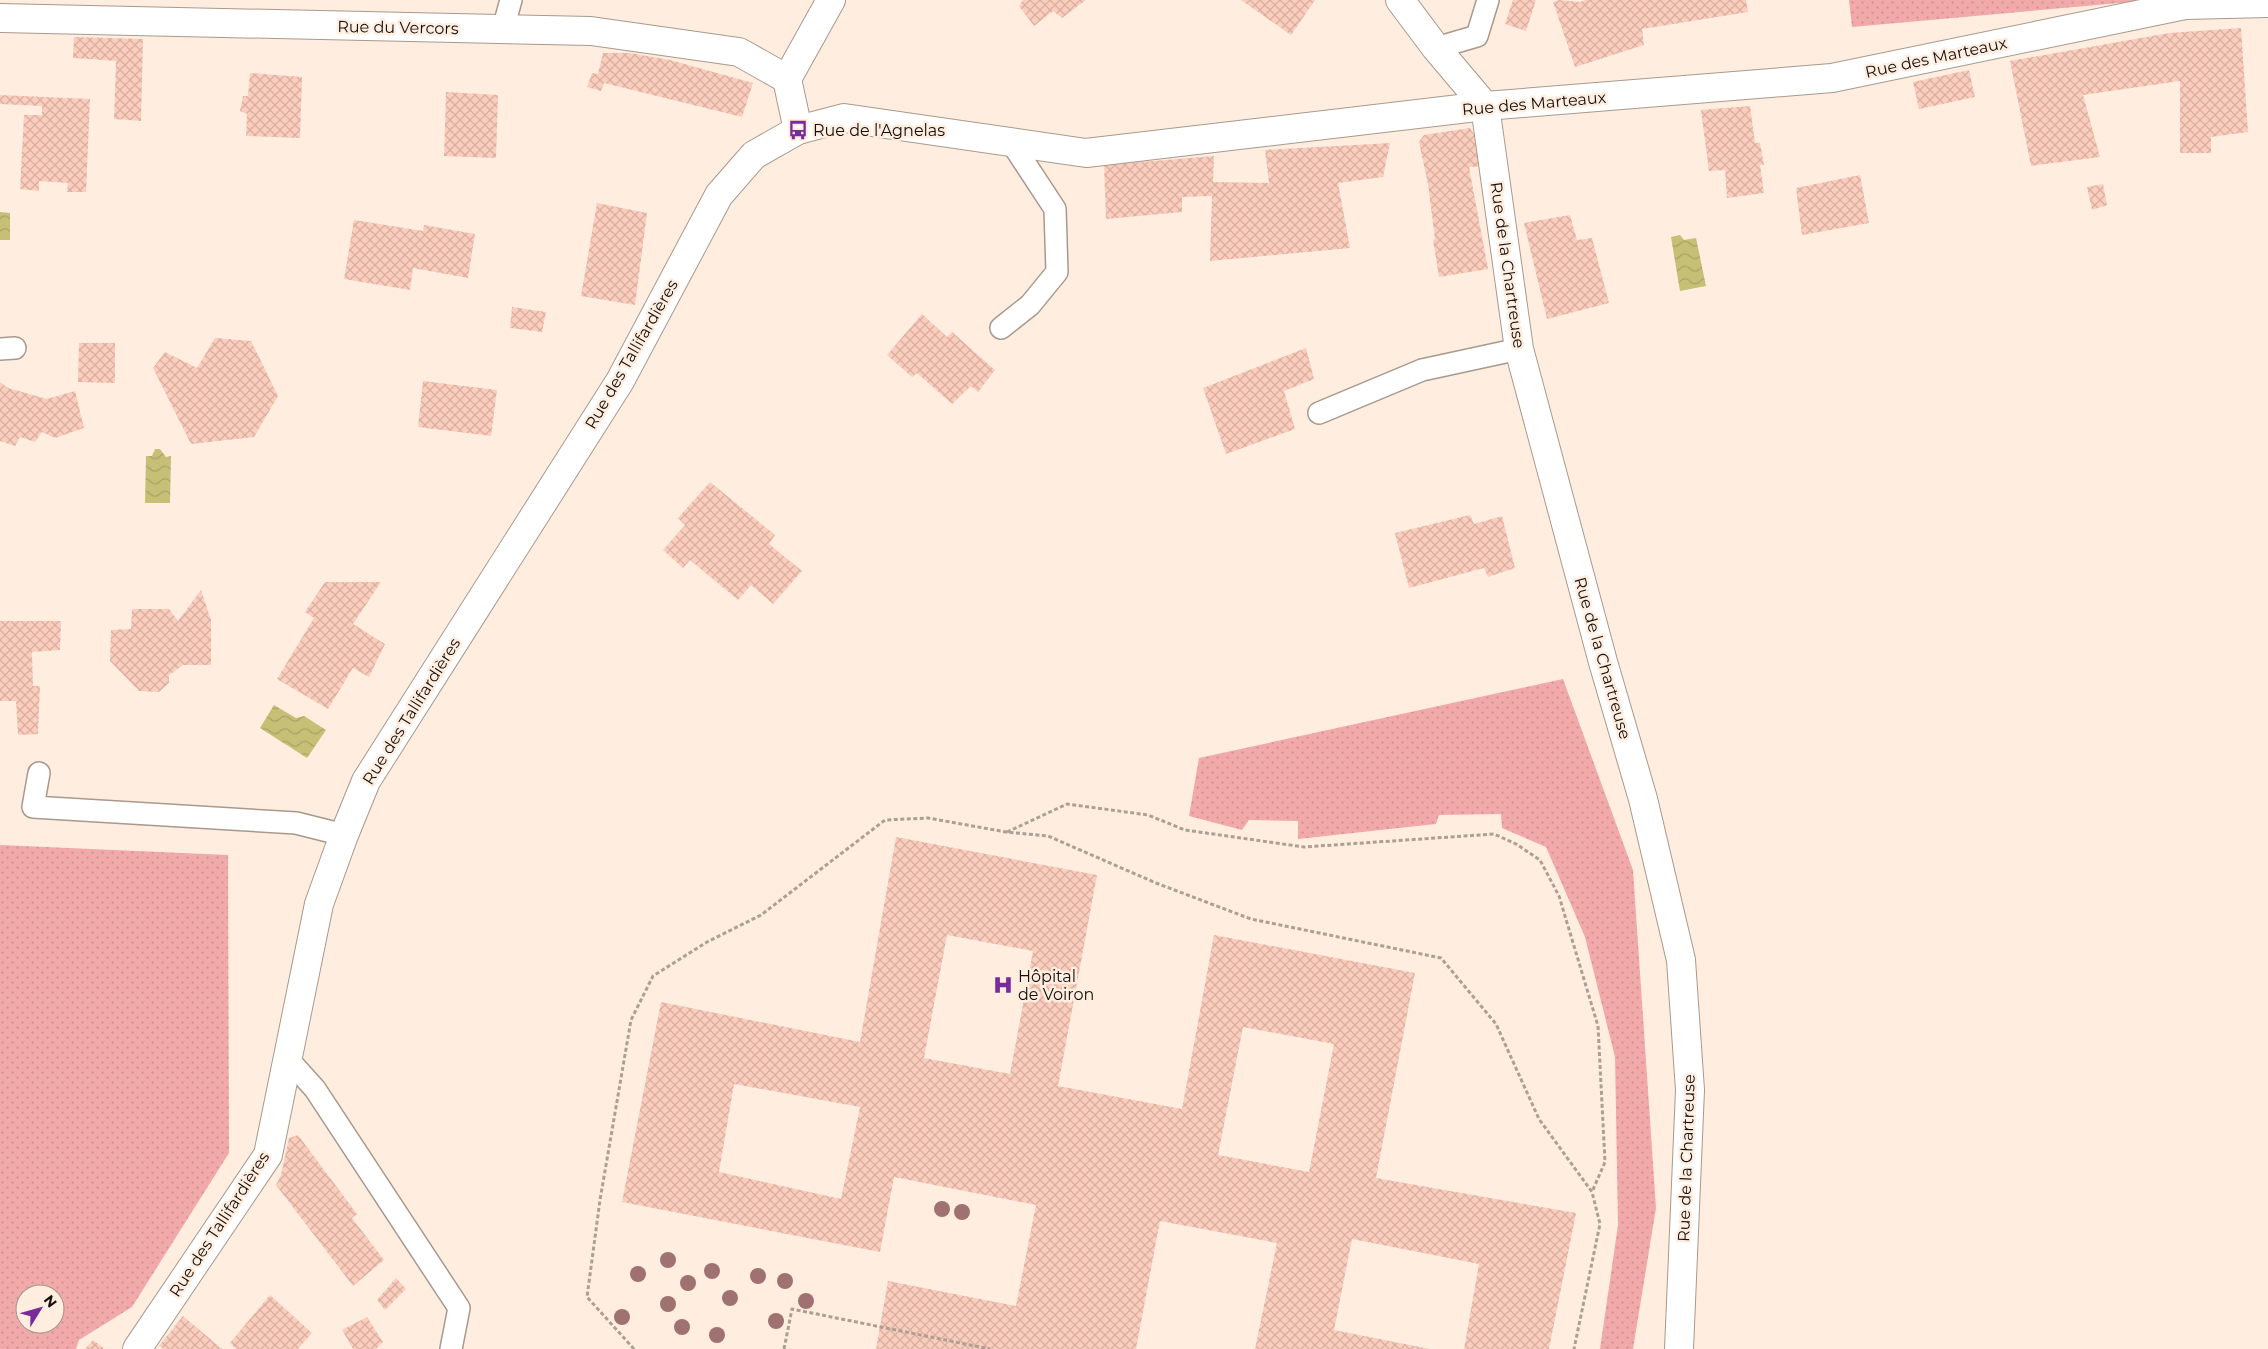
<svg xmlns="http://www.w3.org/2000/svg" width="2268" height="1349" font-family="Montserrat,sans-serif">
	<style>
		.grass { fill: url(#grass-dots); fill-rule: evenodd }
		.water { fill: url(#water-waves) }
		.building { fill: url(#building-cross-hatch); fill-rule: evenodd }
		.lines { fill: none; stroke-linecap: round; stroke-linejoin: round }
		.lane-casing { stroke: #a8998c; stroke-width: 24 }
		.street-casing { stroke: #a8998c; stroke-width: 30 }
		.path { stroke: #ac9f94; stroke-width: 3; stroke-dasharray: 4 2.5; stroke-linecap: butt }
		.lane { stroke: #fff; stroke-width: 21 }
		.street { stroke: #fff; stroke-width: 28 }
		.tree { fill: #9f7171 }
		.labels { text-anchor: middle; stroke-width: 5; stroke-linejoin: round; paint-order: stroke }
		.street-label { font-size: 16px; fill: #140f0a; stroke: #ffeee0 }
		.poi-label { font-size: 16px; fill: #140f0a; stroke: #ffeee0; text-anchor: start }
	</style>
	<defs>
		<pattern id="grass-dots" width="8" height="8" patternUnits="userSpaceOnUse" patternTransform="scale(1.25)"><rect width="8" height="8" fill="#f2a9aa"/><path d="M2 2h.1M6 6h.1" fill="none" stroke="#cf9091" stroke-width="1.8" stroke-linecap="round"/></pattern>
		<pattern id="water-waves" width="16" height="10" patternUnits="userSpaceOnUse" patternTransform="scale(1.25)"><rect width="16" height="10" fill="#c6bf76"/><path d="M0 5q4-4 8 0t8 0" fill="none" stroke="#a9a365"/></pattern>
		<pattern id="building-cross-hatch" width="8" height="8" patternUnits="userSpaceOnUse" patternTransform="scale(1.25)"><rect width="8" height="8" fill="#fccdbd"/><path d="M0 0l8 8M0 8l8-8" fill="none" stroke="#d7afa1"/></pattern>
	</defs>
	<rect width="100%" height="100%" fill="#ffeee0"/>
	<g class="grass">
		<polygon points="1849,0 2153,0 1852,27"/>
		<polygon points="1563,679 1633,870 1656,1208 1633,1349 1600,1349 1618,1225 1615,1057 1585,937 1546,847 1502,828 1501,814 1439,815 1436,824 1298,839 1298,821 1249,820 1242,830 1189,816 1199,758"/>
		<path d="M0,845L228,855L229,1153L132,1307L79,1340L76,1349H0ZM25,1294H55V1324H25Z"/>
	</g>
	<g class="water">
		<polygon points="0,212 10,213 10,240 0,240"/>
		<polygon points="1680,235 1684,240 1696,238 1706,286 1680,291 1671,237"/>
		<polygon points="155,449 160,449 166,457 171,456 170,503 145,503 146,456 152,456"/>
		<polygon points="274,705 296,718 304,716 326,730 307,758 260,728"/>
	</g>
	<g class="building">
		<polygon points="1023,0 1086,0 1062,18 1053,11 1034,26 1019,6"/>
		<polygon points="1241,0 1315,0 1291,35"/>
		<polygon points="1513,0 1536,0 1526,31 1505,24"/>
		<polygon points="1559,0 1580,2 1585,0 1746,0 1748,12 1642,29 1644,45 1575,67 1553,2"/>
		<polygon points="2241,28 2248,132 2211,137 2211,153 2180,153 2180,81 2083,95 2100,157 2031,166 2010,61 2169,33"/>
		<polygon points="74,37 143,39 141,121 114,119 116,61 73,58"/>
		<polygon points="603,53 630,53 670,60 753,83 742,117 604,83 601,91 587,87 592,73 598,74"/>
		<polygon points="1969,70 1975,97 1919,109 1913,82"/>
		<polygon points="250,73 302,77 300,138 246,136 247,114 240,111 243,96 248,96"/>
		<polygon points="446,92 498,95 496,158 444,156"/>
		<polygon points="0,95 90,99 86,192 67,192 68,183 39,181 39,191 20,189 24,115 42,115 42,106 0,104"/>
		<polygon points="1750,106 1755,143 1760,143 1764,165 1760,165 1764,193 1727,198 1725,170 1709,171 1701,110"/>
		<polygon points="1470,128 1482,147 1484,166 1469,167 1488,269 1439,277 1433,240 1435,239 1428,184 1419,142 1424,135"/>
		<polygon points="1390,143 1383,177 1338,183 1350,248 1210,261 1212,196 1182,197 1182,212 1106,219 1104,165 1214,156 1213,182 1269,183 1265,150"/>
		<polygon points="1860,175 1869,223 1802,235 1796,188"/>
		<polygon points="2103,184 2107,205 2092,210 2087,187"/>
		<polygon points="597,203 647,213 635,305 581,296"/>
		<polygon points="1570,215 1577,240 1592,238 1609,303 1547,319 1524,223"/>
		<polygon points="354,220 423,231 424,225 475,234 468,278 413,268 410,290 344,279"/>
		<polygon points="512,307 546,312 542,332 510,328"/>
		<polygon points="922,314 947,337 952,332 995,370 978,392 971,386 952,404 917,373 912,377 887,355"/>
		<polygon points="215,338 251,341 278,396 254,437 191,444 153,368 165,352 197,368"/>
		<polygon points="79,343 115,343 115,383 78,382"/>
		<polygon points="1306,348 1314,379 1284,391 1295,429 1226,454 1203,388"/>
		<polygon points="423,381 497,390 491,436 418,427"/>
		<polygon points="0,382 8,388 47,399 75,391 84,428 55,438 42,432 35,442 20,437 15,446 0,441"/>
		<polygon points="710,482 775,535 769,544 802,571 773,604 751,585 738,600 690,560 683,568 663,550 685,525 678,518"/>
		<polygon points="1470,515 1474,524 1502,516 1515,568 1488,577 1484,568 1409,588 1395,533"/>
		<polygon points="325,582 381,582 353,624 385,644 369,677 353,668 328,709 277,679 314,618 305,612"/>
		<polygon points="201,590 211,620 211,665 183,665 169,675 169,683 159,692 139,691 110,661 111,630 131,629 132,609 169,609 178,621"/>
		<polygon points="0,621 61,621 60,650 32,652 33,686 40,686 38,734 18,735 16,701 0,701"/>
		<path d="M896,837L1097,875L1058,1086L1182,1109L1214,935L1415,973L1376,1178L1576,1213L1549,1349H1464L1479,1264L1352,1239L1334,1330L1430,1349H1255L1277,1243L1160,1221L1136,1349H876L888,1281L1016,1306L1036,1205L894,1177L880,1252L622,1202L661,1002L860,1042ZM947,935L1033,951L1010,1074L924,1058ZM1243,1027L1334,1044L1309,1172L1218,1155ZM734,1084L860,1107L841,1199L719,1172Z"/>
		<polygon points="298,1135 357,1214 352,1218 384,1260 353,1286 276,1185 281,1175 289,1138"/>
		<polygon points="396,1278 406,1289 385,1310 377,1300"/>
		<polygon points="270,1295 312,1333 298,1349 236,1349 230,1343"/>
		<polygon points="183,1316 222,1349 164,1349 159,1346"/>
		<polygon points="367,1317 383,1342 376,1349 353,1349 342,1330"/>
		<polygon points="93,1340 105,1349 85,1349"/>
	</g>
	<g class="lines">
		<defs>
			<g id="lane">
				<polyline points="503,29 511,0"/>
				<polyline points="1436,48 1477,36 1488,0"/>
				<polyline points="1001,328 1030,305 1057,272 1055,209 1011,142"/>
				<polyline points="0,349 15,348"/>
				<polyline points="1319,413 1422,370 1519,349"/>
				<polyline points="39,773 33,807 296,823 344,835"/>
				<polyline points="287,1058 315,1089 459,1308 451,1349"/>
			</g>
			<g id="street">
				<polyline points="1400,0 1436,48 1485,106 1519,349 1603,662 1643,799 1681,960 1690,1090 1679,1349"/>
				<polyline points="0,18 591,31 739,52 787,79"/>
				<polyline points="798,130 787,79 831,0"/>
				<polyline points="137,1349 268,1155 319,904 344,835 366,781 620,381 719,195 754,155 798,130 844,118 1086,153 1485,106 1832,78 2185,5 2268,3"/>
			</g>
		</defs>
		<use href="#lane" class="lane-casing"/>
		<use href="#street" class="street-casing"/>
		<g class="path">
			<polyline points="1007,832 1067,804 1148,815 1185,830 1304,847 1494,834 1516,844 1540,860 1559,896 1598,1026 1605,1162 1592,1192"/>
			<polyline points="634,1349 587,1297 600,1200 631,1020 653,976 707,942 761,915 885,820 928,818 1006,832 1048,836 1156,883 1251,919 1441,958 1496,1024 1539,1119 1592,1192 1600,1224 1574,1349"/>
			<polyline points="784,1349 792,1309 990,1349"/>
		</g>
		<use href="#lane" class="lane"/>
		<use href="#street" class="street"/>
	</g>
	<g class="tree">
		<circle cx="942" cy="1209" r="8"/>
		<circle cx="962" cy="1212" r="8"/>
		<circle cx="668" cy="1260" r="8"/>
		<circle cx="712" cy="1271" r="8"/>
		<circle cx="638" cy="1274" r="8"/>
		<circle cx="758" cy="1276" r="8"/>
		<circle cx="785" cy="1281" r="8"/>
		<circle cx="688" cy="1283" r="8"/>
		<circle cx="730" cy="1298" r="8"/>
		<circle cx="806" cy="1301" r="8"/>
		<circle cx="668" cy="1304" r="8"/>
		<circle cx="622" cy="1317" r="8"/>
		<circle cx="776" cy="1321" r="8"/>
		<circle cx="682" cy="1327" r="8"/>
		<circle cx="717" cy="1335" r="8"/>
	</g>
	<defs>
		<symbol id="bus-bare" viewBox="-9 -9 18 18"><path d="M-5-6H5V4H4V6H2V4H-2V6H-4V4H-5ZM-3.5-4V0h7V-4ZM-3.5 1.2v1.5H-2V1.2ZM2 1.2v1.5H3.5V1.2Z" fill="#792a9b" stroke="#ffeee0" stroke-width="2.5" paint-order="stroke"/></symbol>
		<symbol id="hospital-bare" viewBox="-9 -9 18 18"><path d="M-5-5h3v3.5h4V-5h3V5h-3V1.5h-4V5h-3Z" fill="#792a9b" stroke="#ffeee0" stroke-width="2.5" paint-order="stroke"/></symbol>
	</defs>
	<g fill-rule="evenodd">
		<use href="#bus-bare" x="784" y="116" width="28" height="28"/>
		<use href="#hospital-bare" x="989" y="971" width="28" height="28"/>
	</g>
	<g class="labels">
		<g class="street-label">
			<text transform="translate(398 27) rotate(1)" y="6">Rue du Vercors</text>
			<text transform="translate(1936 57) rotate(-12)" y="6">Rue des Marteaux</text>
			<text transform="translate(1534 103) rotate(-5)" y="6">Rue des Marteaux</text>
			<text transform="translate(1508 265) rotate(82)" y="6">Rue de la Chartreuse</text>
			<text transform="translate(631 354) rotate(-60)" y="6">Rue des Tallifardières</text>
			<text transform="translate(1603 658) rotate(74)" y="6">Rue de la Chartreuse</text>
			<text transform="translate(411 711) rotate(-58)" y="6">Rue des Tallifardières</text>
			<text transform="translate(1686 1158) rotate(-88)" y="6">Rue de la Chartreuse</text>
			<text transform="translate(219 1224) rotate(-57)" y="6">Rue des Tallifardières</text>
		</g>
		<g class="poi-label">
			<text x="813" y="136">Rue de l'Agnelas</text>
			<text x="1018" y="982">Hôpital<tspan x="1018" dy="18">de Voiron</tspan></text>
		</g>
	</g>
	<g transform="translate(40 1309) rotate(53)"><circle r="24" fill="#ffeee0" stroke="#a1958a"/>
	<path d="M0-4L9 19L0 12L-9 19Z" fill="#792a9b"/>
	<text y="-8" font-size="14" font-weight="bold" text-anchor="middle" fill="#140f0a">N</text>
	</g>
</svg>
